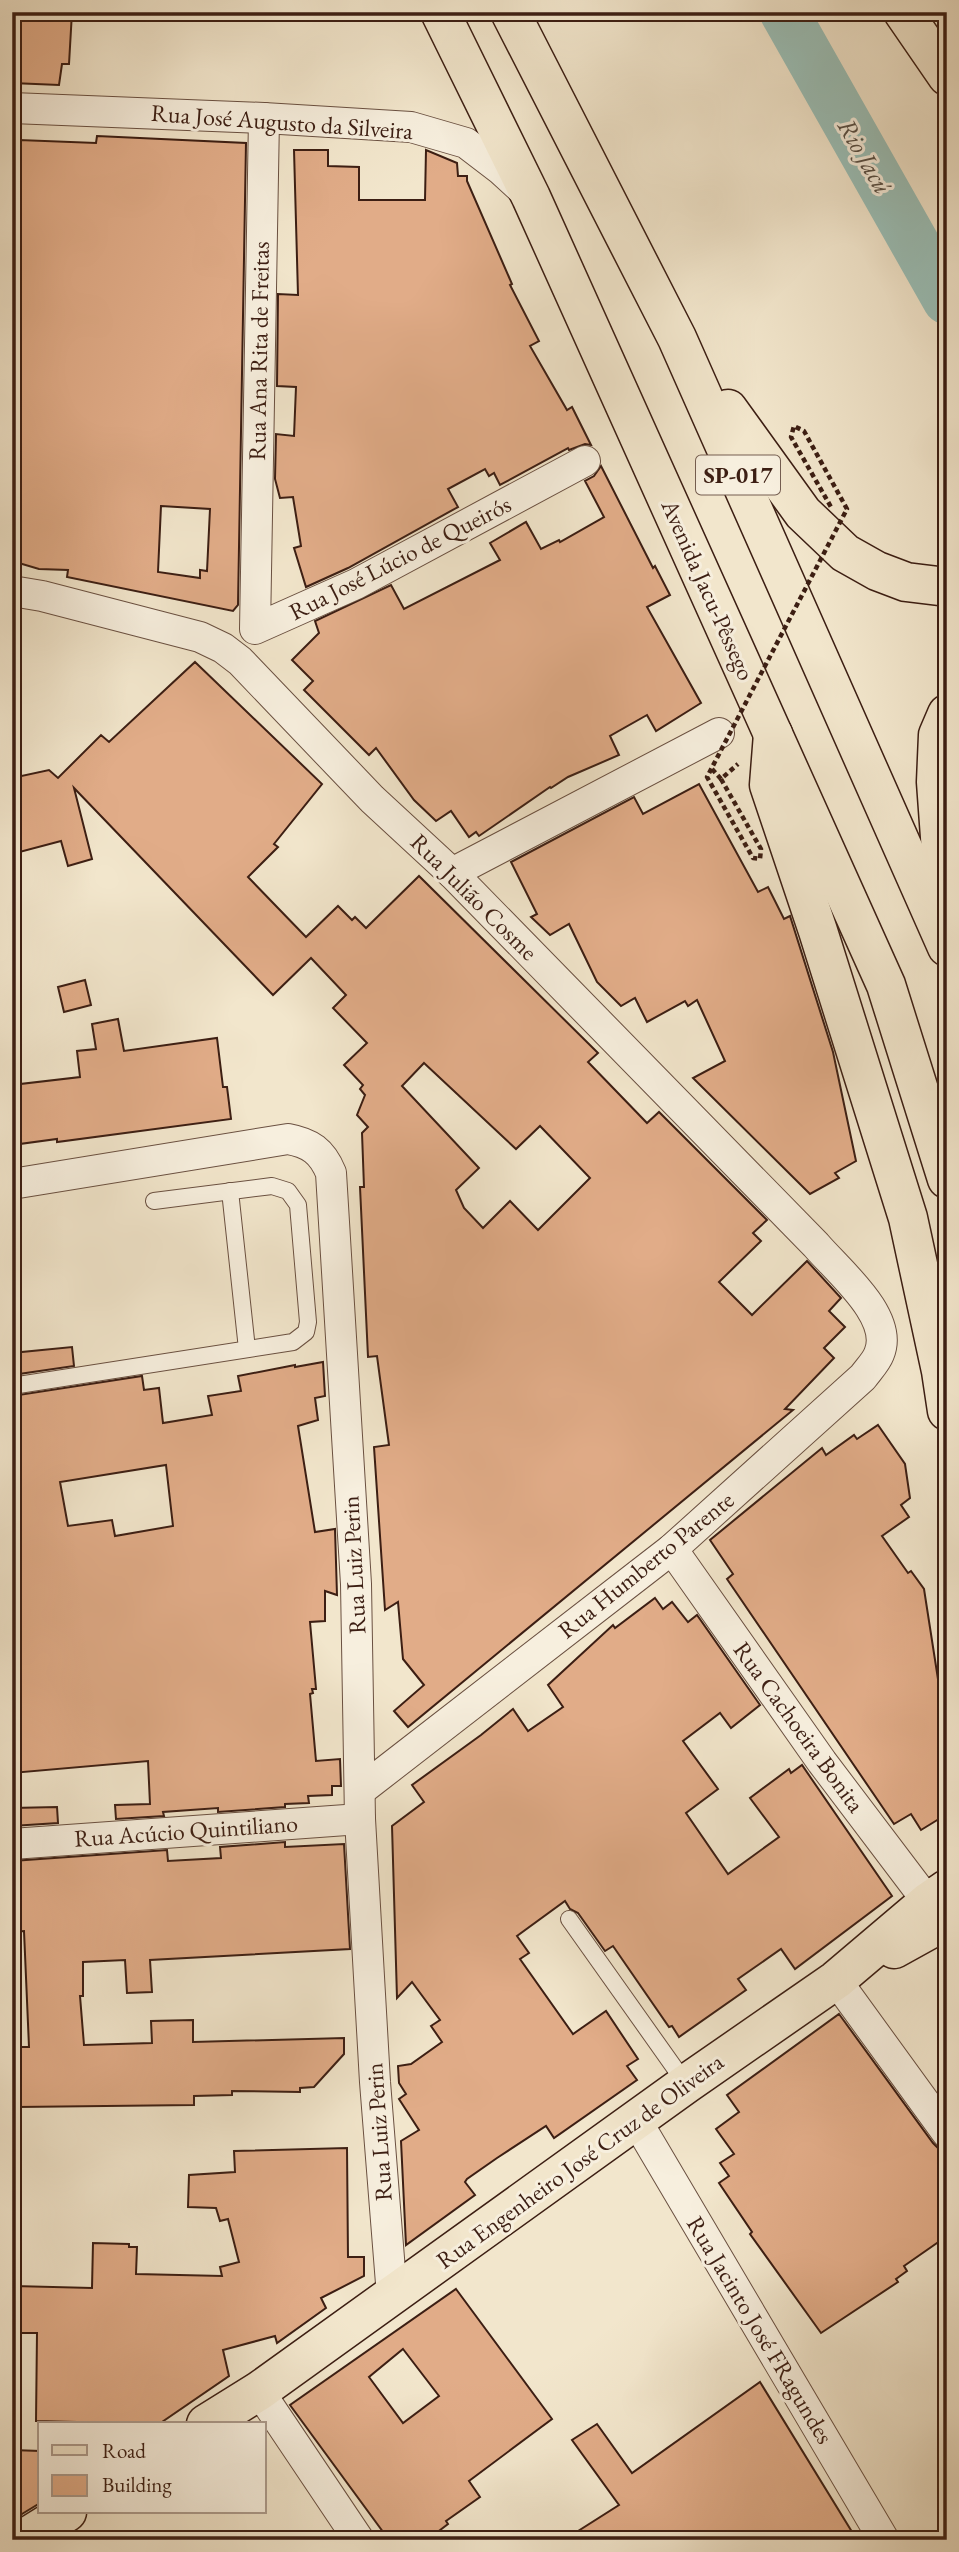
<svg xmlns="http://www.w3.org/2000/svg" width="959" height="2552" font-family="'EB Garamond',serif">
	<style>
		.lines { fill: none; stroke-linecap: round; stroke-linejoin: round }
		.river { stroke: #9bc0b8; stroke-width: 49 }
		.building { fill: #e1ac88; stroke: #3c1e13; stroke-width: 2; fill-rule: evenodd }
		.lane-casing { stroke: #6a5041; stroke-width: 18 }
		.street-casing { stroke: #6a5041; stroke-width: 32 }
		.primary-casing { stroke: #3c1e13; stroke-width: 41 }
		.highway-casing { stroke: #3c1e13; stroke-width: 41 }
		.path { stroke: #3c1e13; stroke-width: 4.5; stroke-dasharray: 5 3.5; stroke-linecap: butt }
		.lane { stroke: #f7efde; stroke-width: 16 }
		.street { stroke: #f7efde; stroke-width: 30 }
		.primary { stroke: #f2e6cc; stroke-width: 38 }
		.highway { stroke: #f2e6cc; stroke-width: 38 }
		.path-bridge { stroke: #3c1e13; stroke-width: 4.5; stroke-dasharray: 5 3.5; stroke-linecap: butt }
		.labels { text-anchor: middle; stroke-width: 6; stroke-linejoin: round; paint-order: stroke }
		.shield { fill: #f7efde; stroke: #745d50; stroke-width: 2 }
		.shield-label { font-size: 23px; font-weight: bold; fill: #3c1e13 }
		.street-label { font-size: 24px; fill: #3c1e13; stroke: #f7efde }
		.water-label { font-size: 26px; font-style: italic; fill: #584f45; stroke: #f7efde }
	</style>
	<rect width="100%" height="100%" fill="#f2e6cc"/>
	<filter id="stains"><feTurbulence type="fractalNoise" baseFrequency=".00286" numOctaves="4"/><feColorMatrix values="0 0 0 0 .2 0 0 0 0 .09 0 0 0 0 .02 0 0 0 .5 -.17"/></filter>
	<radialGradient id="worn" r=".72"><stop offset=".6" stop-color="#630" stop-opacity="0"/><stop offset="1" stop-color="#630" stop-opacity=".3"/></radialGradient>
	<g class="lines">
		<polyline class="river" points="784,12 947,300"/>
	</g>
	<g class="building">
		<polygon points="12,12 72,12 69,64 62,64 59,85 12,83"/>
		<path d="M97,136L246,143L238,605L233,611L67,577L68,570L39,569L12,561V153L15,154L16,142L19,140L96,143ZM161,506L210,509L207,571L200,570V578L158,572Z"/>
		<polygon points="294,150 328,150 328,166 359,167 359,200 425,200 426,150 457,163 458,176 467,176 467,181 512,284 510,285 539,341 530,346 567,410 572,407 591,445 585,444 569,450 568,448 500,485 494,473 489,476 485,469 448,489 458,507 348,568 306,587 294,548 301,546 293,497 280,498 275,479 276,434 294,436 296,387 277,386 278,294 298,295"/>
		<polygon points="601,466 653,568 655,566 670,595 647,607 701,703 656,731 647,715 610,736 619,755 568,777 551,788 550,787 479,836 476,832 469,837 451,811 436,821 414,800 376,748 369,755 304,690 313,681 292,660 319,633 315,621 391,585 404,609 500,560 490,543 526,522 541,549 559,540 560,542 604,517 585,481 594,476"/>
		<path d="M195,662L322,784L274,844L278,847L248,877L306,937L338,906L352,920L355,917L366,928L419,876L598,1053L588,1062L647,1123L659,1112L767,1220L753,1233L761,1241L719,1282L752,1315L807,1261L841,1298L829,1311L845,1327L824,1348L834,1358L785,1409L793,1410L408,1727L394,1711L424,1685L403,1659L398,1602L385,1610L374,1447L389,1445L377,1356L368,1357L360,1187H364L362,1133L368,1127L357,1115L365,1095L360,1089L363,1085L344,1065L367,1043L333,1008L346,995L311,958L273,995L74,788L92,859L68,866L61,841L12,854V778L49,770L58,778L101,735L109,742ZM424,1063L516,1149L540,1126L590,1178L538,1230L510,1201L483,1228L464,1208L456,1190L479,1168L402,1086Z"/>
		<polygon points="699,784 758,892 768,887 784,919 790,916 833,1052 856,1161 835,1173 839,1178 810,1194 693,1078 725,1061 697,1000 688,1006 685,1001 647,1022 635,998 621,1006 597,982 569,924 550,935 531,917 537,914 511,862 634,797 643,814"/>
		<polygon points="85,980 91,1005 64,1012 58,987"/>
		<polygon points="118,1019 124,1051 217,1038 223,1087 227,1087 231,1119 57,1142 57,1139 12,1145 12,1085 80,1077 77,1051 96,1049 92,1024"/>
		<polygon points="72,1347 74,1366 12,1375 12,1353"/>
		<path d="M323,1362L325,1396L315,1398L318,1420L298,1426L315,1532L335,1529L337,1595L325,1591V1621L310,1622L316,1689H312L313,1693L310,1694L316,1761L340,1759L341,1786H332V1795L308,1796L309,1803L285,1804V1807L218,1812V1808L163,1812L164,1816L116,1819L115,1805L150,1804L148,1761L12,1773V1396L142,1376L144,1390L159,1388L163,1423L212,1415L208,1396L241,1391L238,1376L295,1365V1367ZM166,1465L173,1526L115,1536L112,1520L68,1526L60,1482Z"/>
		<polygon points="878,1425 905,1464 910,1498 901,1505 909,1517 882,1536 908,1573 911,1571 924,1589 947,1737 947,1814 921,1830 911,1814 894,1824 727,1579 733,1574 710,1540 822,1448 826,1455 854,1435 857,1439"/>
		<polygon points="655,1598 663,1609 672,1602 688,1622 697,1615 760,1705 731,1728 720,1713 683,1741 718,1789 686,1813 728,1874 779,1837 750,1798 789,1769 791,1773 802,1765 892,1896 795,1969 781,1949 738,1979 746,1990 679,2037 672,2026 669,2027 613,1946 605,1951 578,1913 570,1909 565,1901 517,1936 529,1953 520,1959 573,2034 606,2011 638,2059 627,2066 637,2080 554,2138 546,2126 497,2158 467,2179 465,2182 475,2195 406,2245 401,2141 419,2130 399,2099 406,2094 399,2083 398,2066 411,2064 442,2042 431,2026 440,2020 412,1982 397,1998 392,1826 424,1802 412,1785 481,1735 513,1709 528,1731 563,1707 548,1685 613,1625 615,1628"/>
		<polygon points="57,1807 58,1823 12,1826 12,1808"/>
		<polygon points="285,1842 285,1847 344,1844 350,1949 150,1960 152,1992 127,1993 125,1960 83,1962 83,1996 80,1996 84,2045 152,2043 151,2021 193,2020 193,2042 344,2038 344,2054 314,2087 300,2088 300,2092 232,2091 232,2095 194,2096 194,2105 17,2107 15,2047 29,2047 24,1931 12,1932 12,1861 167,1850 168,1861 221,1858 220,1847"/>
		<polygon points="839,2014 933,2143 947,2157 947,2236 904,2266 907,2271 896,2279 898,2282 821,2333 750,2234 752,2232 719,2183 729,2176 720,2163 734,2154 716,2129 739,2112 727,2095"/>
		<polygon points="347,2148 348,2257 364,2257 364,2276 321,2298 326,2308 277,2343 275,2336 223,2350 229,2376 159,2424 36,2421 37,2333 13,2333 14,2286 92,2288 93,2243 129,2244 129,2247 137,2247 136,2274 222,2276 220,2267 239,2262 228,2219 220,2221 216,2208 188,2207 189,2175 235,2172 234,2151"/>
		<path d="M456,2289L552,2419L469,2481L480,2497L446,2521L448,2524L427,2540H389L290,2405ZM403,2349L439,2396L403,2423L369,2377Z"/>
		<polygon points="760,2382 857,2540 564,2540 619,2505 572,2440 597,2424 632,2473"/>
		<polygon points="12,2450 40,2451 40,2503 12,2520"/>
	</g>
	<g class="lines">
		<defs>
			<g id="lane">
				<polyline points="230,1191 247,1349"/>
				<polyline points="12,1386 293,1342 306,1332 308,1322 298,1205 288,1191 272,1186 154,1201"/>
				<polyline points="569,1919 686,2084"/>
			</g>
			<g id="street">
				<polyline points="12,108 264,118 411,127 466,143 500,169 524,191"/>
				<polyline points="264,118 255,629 356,584 585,461"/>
				<path d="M12,591L42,596L200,637L223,648L240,661L372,799L452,873L816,1245C838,1271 895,1317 879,1354C876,1362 868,1370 863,1377L672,1549L361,1790"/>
				<polyline points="452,873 719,733"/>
				<path d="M12,1184L288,1139C310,1143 322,1151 331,1173L356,1584L360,1819L375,2082L392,2296"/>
				<polyline points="672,1549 822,1762 928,1902"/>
				<polyline points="12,1844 360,1819"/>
				<polyline points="836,1980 947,2133"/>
				<polyline points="636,2120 884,2540"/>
				<polyline points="259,2391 359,2540"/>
			</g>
			<g id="primary">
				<polyline points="903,12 947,76"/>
				<polyline points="773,734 769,785 818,931 908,1218 941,1371 947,1411"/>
				<polyline points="894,1949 932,1928 947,1926"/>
				<polyline points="206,2424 259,2391 686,2084 836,1980 928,1902 947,1889"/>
				<polyline points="22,2540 67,2512"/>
			</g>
			<g id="highway">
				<polyline points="440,12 531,197 886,985 947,1179"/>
				<polyline points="510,12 677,338 947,947"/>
				<polyline points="728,409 803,513 845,553 877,571 906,582 947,587"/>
				<polyline points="946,920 936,782 938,735 947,714"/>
			</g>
		</defs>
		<use href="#lane" class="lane-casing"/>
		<use href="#street" class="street-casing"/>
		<use href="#primary" class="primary-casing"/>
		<use href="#highway" class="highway-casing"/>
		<polyline class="path" points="712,769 721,779 738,764"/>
		<use href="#lane" class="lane"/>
		<use href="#street" class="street"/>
		<use href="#primary" class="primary"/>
		<use href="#highway" class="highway"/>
		<polyline class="path-bridge" points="721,779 761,849 760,859 753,858 707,777 847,509 804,431 794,426 791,437 831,507"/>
	</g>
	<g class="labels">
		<rect class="shield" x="696" y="455.5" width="84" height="39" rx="5"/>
		<g class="shield-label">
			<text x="738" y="483">SP-017</text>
		</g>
		<g class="street-label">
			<text transform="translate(282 122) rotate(4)" y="8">Rua José Augusto da Silveira</text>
			<text transform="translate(259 351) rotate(-89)" y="8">Rua Ana Rita de Freitas</text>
			<text transform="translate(400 558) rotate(-27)" y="8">Rua José Lúcio de Queirós</text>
			<text transform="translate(708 590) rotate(66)" y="8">Avenida Jacu-Pêssego</text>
			<text transform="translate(474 897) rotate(45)" y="8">Rua Julião Cosme</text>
			<text transform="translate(354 1565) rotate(-93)" y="8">Rua Luiz Perin</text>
			<text transform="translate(646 1565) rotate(-39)" y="8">Rua Humberto Parente</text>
			<text transform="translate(799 1727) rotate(54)" y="8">Rua Cachoeira Bonita</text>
			<text transform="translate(186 1831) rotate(-4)" y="8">Rua Acúcio Quintiliano</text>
			<text transform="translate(379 2132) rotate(-94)" y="8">Rua Luiz Perin</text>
			<text transform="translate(580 2161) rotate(-36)" y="8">Rua Engenheiro José Cruz de Oliveira</text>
			<text transform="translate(760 2330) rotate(59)" y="8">Rua Jacinto José FRagundes</text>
		</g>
		<g class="water-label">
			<text transform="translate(865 156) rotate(60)" y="9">Rio Jacú</text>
		</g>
	</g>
	<rect width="959" height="2552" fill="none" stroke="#f2e6cc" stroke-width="42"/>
	<rect x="14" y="14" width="931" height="2524" fill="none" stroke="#3c1e13" stroke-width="3.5"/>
	<rect x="21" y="21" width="917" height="2510" fill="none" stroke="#3c1e13" stroke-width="2"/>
	<rect x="38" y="2422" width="228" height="91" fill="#f7efde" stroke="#ac9b8d" stroke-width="2"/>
	<rect x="52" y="2445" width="35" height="10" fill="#f2e6cc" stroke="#ac9b8d" stroke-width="2"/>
	<text x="102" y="2458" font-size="21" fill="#3c1e13">Road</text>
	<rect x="52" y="2475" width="35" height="21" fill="#e1ac88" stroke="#ac9b8d" stroke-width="2"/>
	<text x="102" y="2492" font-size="21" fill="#3c1e13">Building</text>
	<rect width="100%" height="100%" filter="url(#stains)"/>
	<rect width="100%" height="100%" fill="url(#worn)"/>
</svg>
